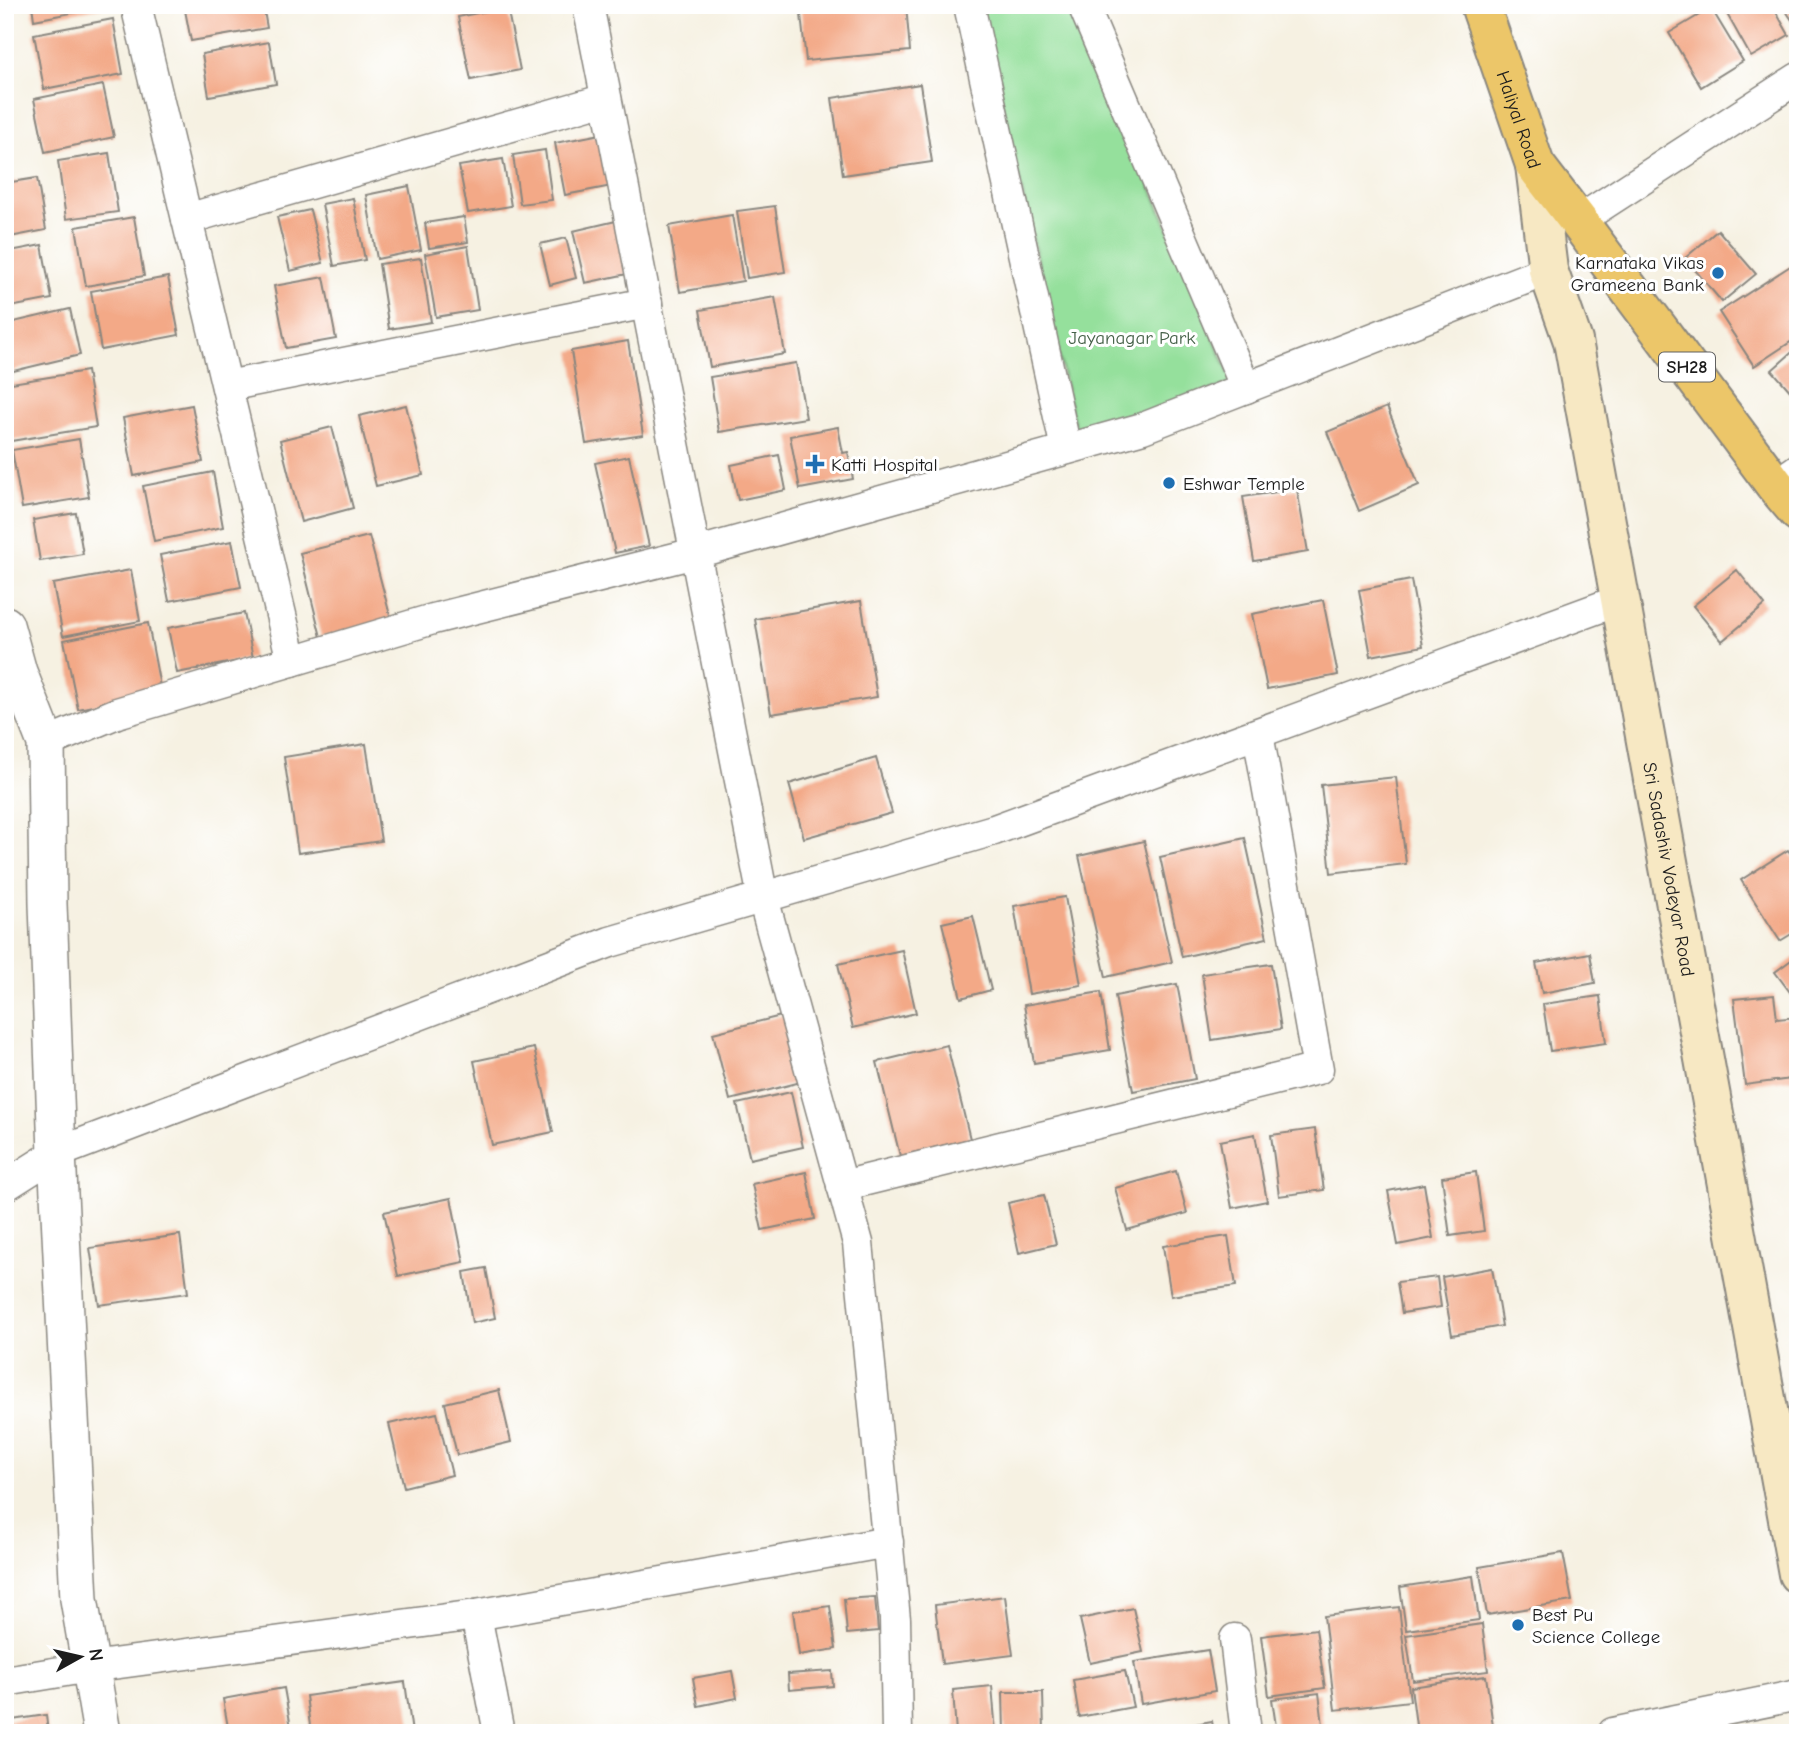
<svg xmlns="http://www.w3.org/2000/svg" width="1803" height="1738" font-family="'Comic Neue',sans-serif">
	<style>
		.green { fill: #95e09c; stroke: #587e5c; stroke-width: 2 }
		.building { fill: #f3a987 }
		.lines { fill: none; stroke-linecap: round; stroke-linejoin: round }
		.minor-casing { stroke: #89867f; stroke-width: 33 }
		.tertiary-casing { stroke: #89867f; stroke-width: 40 }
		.secondary-casing { stroke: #89867f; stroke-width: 42 }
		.primary-casing { stroke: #89867f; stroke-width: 42 }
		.minor { stroke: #fff; stroke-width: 30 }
		.tertiary { stroke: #fff; stroke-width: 37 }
		.secondary { stroke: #f7e8c3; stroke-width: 38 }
		.primary { stroke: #ecc669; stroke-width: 38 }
		.poi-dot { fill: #1f6fb2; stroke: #fff; stroke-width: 2.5 }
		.labels { text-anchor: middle; stroke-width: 6; stroke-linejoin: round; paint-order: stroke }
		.shield { fill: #fff; stroke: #606060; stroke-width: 2 }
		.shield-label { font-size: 18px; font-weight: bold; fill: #1c1c1c }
		.street-label { font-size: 19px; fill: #1c1c1c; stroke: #fff }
		.poi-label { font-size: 19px; fill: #1c1c1c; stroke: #fff; text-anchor: start }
		.park-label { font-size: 19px; fill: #466149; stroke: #fff }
	</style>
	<rect width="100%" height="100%" fill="#fff"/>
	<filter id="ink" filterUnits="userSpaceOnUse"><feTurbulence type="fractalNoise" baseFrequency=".0143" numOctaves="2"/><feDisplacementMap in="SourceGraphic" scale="14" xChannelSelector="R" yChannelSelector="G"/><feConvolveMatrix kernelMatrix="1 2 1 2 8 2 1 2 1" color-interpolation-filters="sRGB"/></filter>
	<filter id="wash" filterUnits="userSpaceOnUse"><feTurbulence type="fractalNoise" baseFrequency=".00686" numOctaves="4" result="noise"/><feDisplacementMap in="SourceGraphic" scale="28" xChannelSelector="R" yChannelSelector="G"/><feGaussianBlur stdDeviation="1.57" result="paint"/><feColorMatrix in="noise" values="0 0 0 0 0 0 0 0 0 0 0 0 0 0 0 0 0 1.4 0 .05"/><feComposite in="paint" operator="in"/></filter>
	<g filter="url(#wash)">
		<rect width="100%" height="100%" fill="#f6f1e2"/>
		<polygon class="green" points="980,5 1075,5 1233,383 1077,436"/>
		<g id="blocks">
			<g class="building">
				<polygon points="32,5 103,5 103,7 34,20"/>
				<polygon points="184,5 263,5 267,28 191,41"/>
				<polygon points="800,5 906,5 910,51 806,61"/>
				<polygon points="1725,5 1772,5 1789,35 1751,57 1723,7"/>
				<polygon points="1782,5 1798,5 1798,29"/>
				<polygon points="507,7 520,70 471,80 458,17"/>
				<polygon points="1711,8 1743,61 1701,87 1669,33"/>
				<polygon points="113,19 123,74 44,89 34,34"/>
				<polygon points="269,42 276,84 209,96 202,54"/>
				<polygon points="920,84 932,162 843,175 832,98"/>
				<polygon points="103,85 114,137 45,152 34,99"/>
				<polygon points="606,133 617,185 565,195 555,143"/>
				<polygon points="545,150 552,200 520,204 513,155"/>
				<polygon points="109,153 118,212 66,219 58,161"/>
				<polygon points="503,159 511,206 468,213 459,166"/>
				<polygon points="37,178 46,230 5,238 5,183"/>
				<polygon points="409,186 421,250 377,259 366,195"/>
				<polygon points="353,198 365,260 334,266 322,204"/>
				<polygon points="775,206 785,272 747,278 737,211"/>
				<polygon points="310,210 323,263 290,271 277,217"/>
				<polygon points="732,215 743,281 680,292 669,226"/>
				<polygon points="134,217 144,276 86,286 76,227"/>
				<polygon points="464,217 468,242 429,248 425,223"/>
				<polygon points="616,221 627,274 585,283 573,231"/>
				<polygon points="1718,230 1756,274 1722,302 1685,258"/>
				<polygon points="566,238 576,278 550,285 540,244"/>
				<polygon points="42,245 52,299 5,308 5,252"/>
				<polygon points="468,246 478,310 436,317 425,254"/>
				<polygon points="421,258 431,322 389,329 379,264"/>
				<polygon points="1798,261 1798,337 1754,366 1719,312"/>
				<polygon points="168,277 179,335 101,350 91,291"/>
				<polygon points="324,277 336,339 286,348 274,286"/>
				<polygon points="775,297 785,354 710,367 700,310"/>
				<polygon points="70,309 80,355 9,372 5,356 5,324"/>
				<polygon points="628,341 643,435 586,444 571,351"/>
				<polygon points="1798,347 1798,400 1772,370"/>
				<polygon points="796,363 806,418 719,432 710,377"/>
				<polygon points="87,371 96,427 11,441 5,407 5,384"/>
				<polygon points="192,405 203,462 134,476 123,418"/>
				<polygon points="406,405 423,475 376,486 359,416"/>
				<polygon points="1387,407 1419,485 1359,511 1327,432"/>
				<polygon points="332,427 353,508 301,522 280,440"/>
				<polygon points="838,427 843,453 848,452 853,479 800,489 790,436"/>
				<polygon points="79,439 89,497 22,508 12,450"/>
				<polygon points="779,455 786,490 738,500 731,465"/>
				<polygon points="629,456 649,546 615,553 595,463"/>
				<polygon points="213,472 223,527 154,541 143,486"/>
				<polygon points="1297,489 1308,552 1254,561 1243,497"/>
				<polygon points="76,513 83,554 40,561 33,520"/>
				<polygon points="369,536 391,619 321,637 300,553"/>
				<polygon points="232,541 241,587 169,601 160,555"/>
				<polygon points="131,570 140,621 63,636 53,584"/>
				<polygon points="1737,570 1765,605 1722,641 1693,606"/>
				<polygon points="1411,580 1423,646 1371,656 1359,590"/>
				<polygon points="1323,600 1338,675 1267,689 1252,614"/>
				<polygon points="861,601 877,697 771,714 755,619"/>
				<polygon points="244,613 253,658 177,673 168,628"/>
				<polygon points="148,623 161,692 78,709 64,640"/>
				<polygon points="366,744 381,841 298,853 284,757"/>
				<polygon points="876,758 892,813 804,838 789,784"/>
				<polygon points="1396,777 1406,864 1331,873 1321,785"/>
				<polygon points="1245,838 1267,938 1182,957 1160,857"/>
				<polygon points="1144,841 1172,962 1106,977 1079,856"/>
				<polygon points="1788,850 1798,864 1798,930 1780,941 1741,880"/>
				<polygon points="1065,897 1081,985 1029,994 1014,906"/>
				<polygon points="973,916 991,990 961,998 942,923"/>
				<polygon points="902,950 916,1013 853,1028 838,964"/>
				<polygon points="1590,953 1595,983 1542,993 1536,963"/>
				<polygon points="1798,955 1798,1003 1775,972"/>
				<polygon points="1271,964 1281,1029 1212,1040 1202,974"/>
				<polygon points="1177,984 1195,1079 1133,1091 1115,996"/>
				<polygon points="1101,992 1110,1050 1034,1063 1024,1005"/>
				<polygon points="1774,995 1777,1019 1798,1017 1798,1078 1745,1085 1734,999"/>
				<polygon points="1600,996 1606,1043 1550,1051 1543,1004"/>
				<polygon points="785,1015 801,1082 730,1100 713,1033"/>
				<polygon points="947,1045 970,1139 900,1156 877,1062"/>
				<polygon points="534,1048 553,1132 492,1145 474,1061"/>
				<polygon points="791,1092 803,1147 750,1159 737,1104"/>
				<polygon points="1315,1129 1324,1190 1279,1196 1271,1135"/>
				<polygon points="1255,1134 1267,1201 1232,1208 1220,1141"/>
				<polygon points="1176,1171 1187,1213 1127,1230 1115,1188"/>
				<polygon points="806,1172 815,1219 762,1230 752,1184"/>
				<polygon points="1476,1172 1484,1231 1450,1236 1442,1177"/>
				<polygon points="1424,1184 1433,1238 1398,1245 1388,1191"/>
				<polygon points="1044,1195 1056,1244 1019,1253 1008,1203"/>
				<polygon points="451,1198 464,1262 398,1276 384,1212"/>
				<polygon points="180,1235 188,1293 99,1305 90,1248"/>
				<polygon points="1228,1236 1236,1286 1171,1296 1163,1246"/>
				<polygon points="486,1268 495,1318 472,1323 464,1272"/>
				<polygon points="1492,1268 1502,1326 1452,1335 1442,1277"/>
				<polygon points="1437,1277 1441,1307 1402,1313 1397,1282"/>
				<polygon points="499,1390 511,1442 457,1455 445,1403"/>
				<polygon points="437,1413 452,1475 404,1487 389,1424"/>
				<polygon points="1563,1553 1572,1601 1487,1615 1479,1567"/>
				<polygon points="1473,1576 1479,1620 1406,1630 1400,1587"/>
				<polygon points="1005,1596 1013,1655 942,1664 935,1605"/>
				<polygon points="875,1597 878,1631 847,1634 844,1599"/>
				<polygon points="830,1606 836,1649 799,1655 793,1611"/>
				<polygon points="1399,1607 1410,1701 1335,1710 1324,1616"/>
				<polygon points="1133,1608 1143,1652 1090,1663 1080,1619"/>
				<polygon points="1482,1624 1488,1671 1413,1681 1406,1635"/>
				<polygon points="1316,1629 1325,1688 1269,1696 1261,1636"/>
				<polygon points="1208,1650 1215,1691 1141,1704 1134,1662"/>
				<polygon points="732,1671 737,1698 698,1706 693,1678"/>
				<polygon points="832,1671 833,1686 789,1690 788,1674"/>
				<polygon points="1125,1671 1133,1707 1079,1717 1073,1680"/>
				<polygon points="1486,1676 1494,1733 1417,1733 1411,1687"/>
				<polygon points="405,1682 412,1733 311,1733 306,1696"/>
				<polygon points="992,1686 996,1733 956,1733 953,1690"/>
				<polygon points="284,1688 292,1733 229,1733 223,1699"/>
				<polygon points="1003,1692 1043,1692 1044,1733 1004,1733"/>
				<polygon points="1319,1693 1324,1733 1277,1733 1272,1699"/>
				<polygon points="46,1715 48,1733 5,1733 5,1721"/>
				<polygon points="1212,1721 1214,1733 1157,1733 1157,1731"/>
			</g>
		</g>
	</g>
	<g filter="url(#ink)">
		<use href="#blocks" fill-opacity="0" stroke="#89867f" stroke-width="2"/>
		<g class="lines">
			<defs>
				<g id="minor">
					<polyline points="136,5 292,661"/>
					<polyline points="588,5 763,898 858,1243 895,1619 897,1733"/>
					<polyline points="969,5 1066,449"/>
					<polyline points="1083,5 1246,388"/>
					<polyline points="187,219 606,99"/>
					<polyline points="1578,221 1798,78"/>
					<polyline points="227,386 647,303"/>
					<polyline points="1775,485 1798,469"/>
					<polyline points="46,743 117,713 433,619 695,553 1143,428 1548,270"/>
					<polyline points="5,1186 57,1153 610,942 994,830 1620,600"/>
					<polyline points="842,1186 1318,1069 1258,734"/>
					<polyline points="476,1615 499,1733"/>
					<polyline points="1235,1639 1246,1733"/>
					<polyline points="5,1681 90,1667 476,1615 888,1542"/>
					<polyline points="1613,1733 1798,1695"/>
				</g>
				<polyline id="tertiary" points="5,625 18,672 46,743 48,904 57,1153 79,1599 102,1733"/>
				<g id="secondary">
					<path id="s1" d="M1535,165L1548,270L1573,341L1798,1574"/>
				</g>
				<g id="primary">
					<path id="s2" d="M1480,5L1535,165L1578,221L1775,485L1798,512"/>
				</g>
			</defs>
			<use href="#minor" class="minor-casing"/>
			<use href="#tertiary" class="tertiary-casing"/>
			<use href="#secondary" class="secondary-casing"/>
			<use href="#primary" class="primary-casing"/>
			<use href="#minor" class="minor"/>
			<use href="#tertiary" class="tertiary"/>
			<use href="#secondary" class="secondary"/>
			<use href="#primary" class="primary"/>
		</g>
	</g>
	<g class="poi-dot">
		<circle cx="1718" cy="273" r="7"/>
		<path d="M811.5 453.5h7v7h7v7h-7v7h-7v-7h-7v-7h7z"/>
		<circle cx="1169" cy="483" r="7"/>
		<circle cx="1518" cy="1625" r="7"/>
	</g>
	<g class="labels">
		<rect class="shield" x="1659" y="352.5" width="56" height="29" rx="5"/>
		<g class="shield-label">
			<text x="1687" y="373">SH28</text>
		</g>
		<g class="street-label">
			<text dy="7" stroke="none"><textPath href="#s2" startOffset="121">Haliyal Road</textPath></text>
			<text dy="7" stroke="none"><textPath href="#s1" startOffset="718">Sri Sadashiv Vodeyar Road</textPath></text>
		</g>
		<g class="poi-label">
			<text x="1704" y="269" text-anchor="end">Karnataka Vikas<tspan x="1704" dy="22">Grameena Bank</tspan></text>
			<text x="831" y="471">Katti Hospital</text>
			<text x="1183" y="490">Eshwar Temple</text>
			<text x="1532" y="1621">Best Pu<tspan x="1532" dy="22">Science College</tspan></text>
		</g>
		<g class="park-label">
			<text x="1132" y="344">Jayanagar Park</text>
		</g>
	</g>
	<rect width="1803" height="1738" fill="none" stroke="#fff" stroke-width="28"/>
	<g transform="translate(80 1657) rotate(82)" stroke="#ffffff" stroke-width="5" paint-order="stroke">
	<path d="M0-5L12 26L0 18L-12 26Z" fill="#1c1c1c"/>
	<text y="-10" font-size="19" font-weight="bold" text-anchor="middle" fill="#1c1c1c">N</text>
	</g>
</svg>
